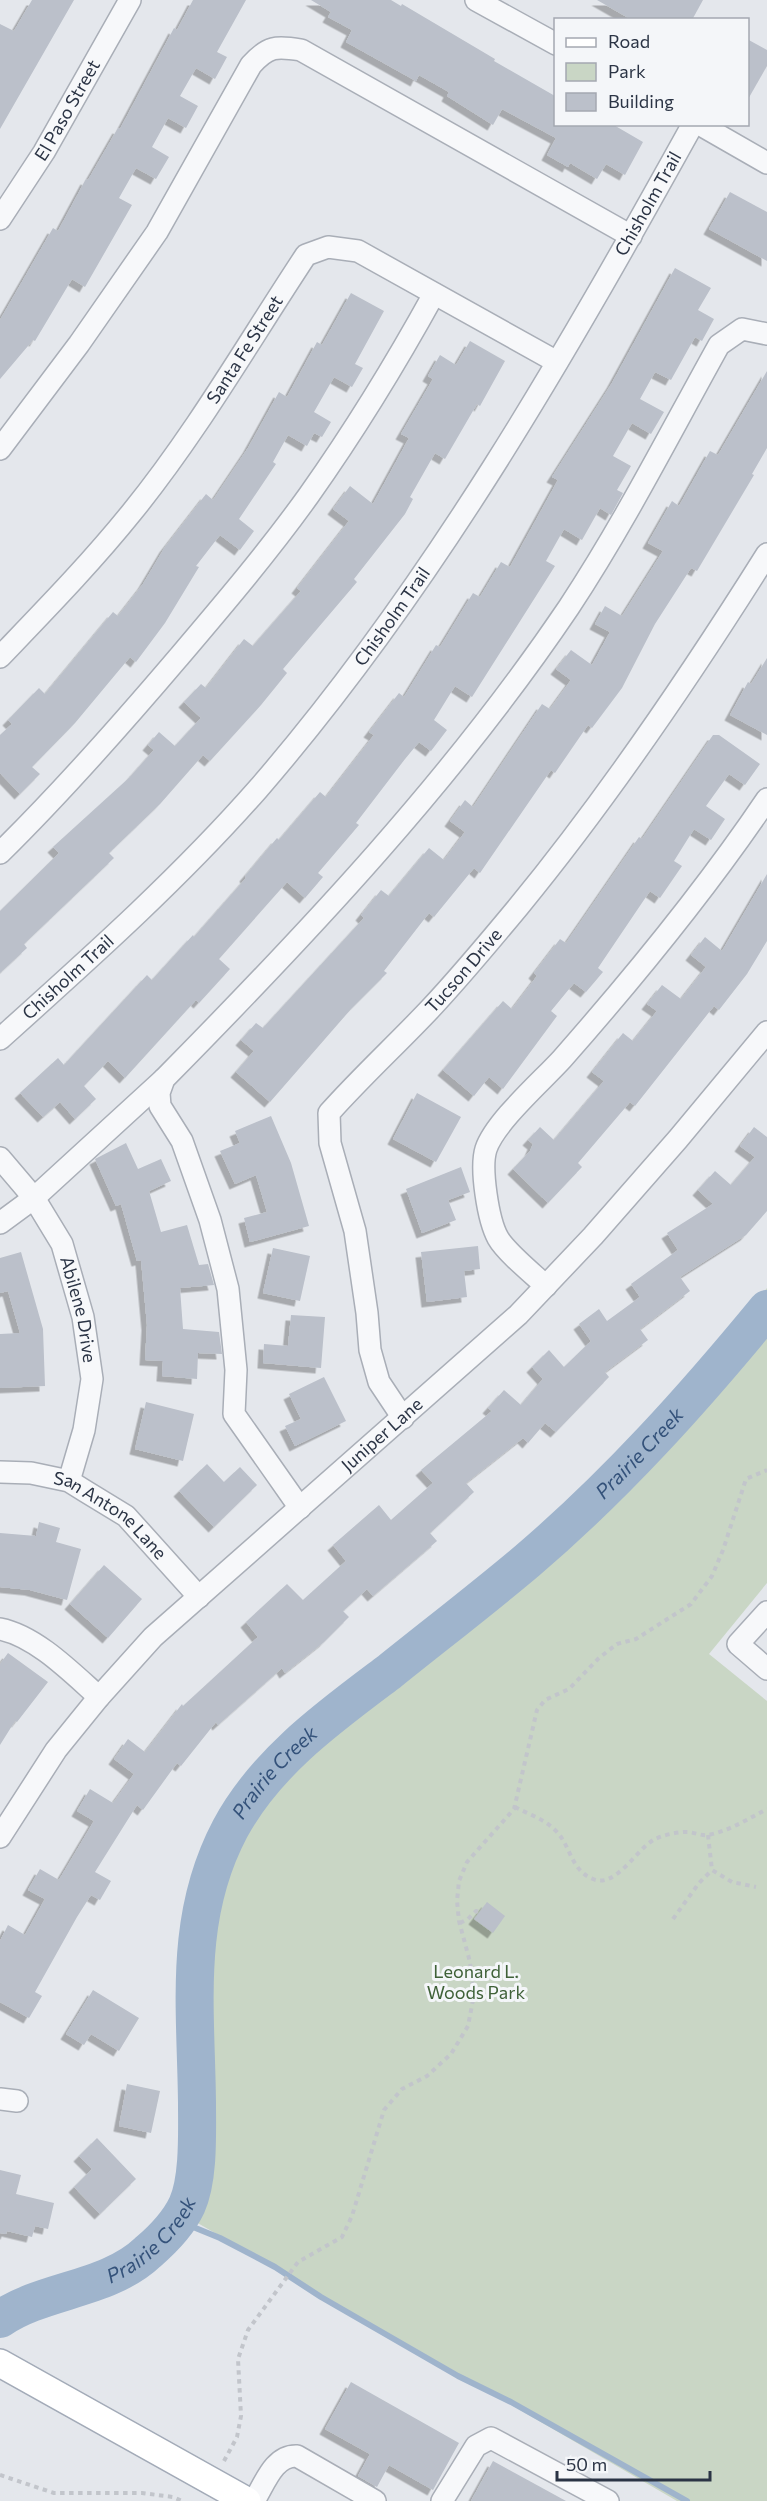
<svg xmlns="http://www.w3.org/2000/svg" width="767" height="2501" font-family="Commissioner,sans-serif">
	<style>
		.green { fill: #c9d6c5 }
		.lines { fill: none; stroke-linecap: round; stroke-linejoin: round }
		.stream { stroke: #9fb4cc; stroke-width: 6 }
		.river { stroke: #9fb4cc; stroke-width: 38 }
		.building { fill: #bbc0ca; filter: url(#shadow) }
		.minor-casing { stroke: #a9aeb7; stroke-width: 24 }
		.major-casing { stroke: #a3abb8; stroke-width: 30 }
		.path { stroke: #c2c5cb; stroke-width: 4; stroke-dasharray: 4.5 4.5; stroke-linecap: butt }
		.minor { stroke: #f7f8fa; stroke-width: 21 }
		.major { stroke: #fff; stroke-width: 27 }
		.labels { text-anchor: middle; stroke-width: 6; stroke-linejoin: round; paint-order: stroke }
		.street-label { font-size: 18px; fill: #2b3445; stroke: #f4f6f9 }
		.park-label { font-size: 18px; fill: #3f6138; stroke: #f4f6f9 }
		.water-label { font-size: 20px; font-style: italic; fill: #34527a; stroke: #f4f6f9 }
	</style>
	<defs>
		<filter id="shadow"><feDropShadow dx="-5.5" dy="5.5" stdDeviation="0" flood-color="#0004"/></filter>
	</defs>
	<rect width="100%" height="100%" fill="#e4e7ec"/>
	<polygon class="green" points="767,1288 767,1583 709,1654 767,1701 767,2501 677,2501 170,2207 195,2125 183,1953 218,1829 277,1747 420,1629 516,1556 660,1416"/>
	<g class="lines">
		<polyline class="stream" points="176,2220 220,2238 275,2267 321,2297 458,2376 511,2402 687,2501"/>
		<path class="river" id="s1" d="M0,2319C44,2289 108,2290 148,2252C162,2240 179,2222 187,2205C199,2178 197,2132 197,2103C196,2007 183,1918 230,1829C266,1762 329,1717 389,1672C435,1635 482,1599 527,1561C616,1485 693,1399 767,1309"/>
	</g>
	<g class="building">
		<polygon points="32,0 74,0 0,129 0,24 14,31"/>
		<polygon points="193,0 246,0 217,52 227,57 215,79 196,68 180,96 198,106 186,128 168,118 152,147 169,157 156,179 136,168 119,198 132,205 85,287 72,279 35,341 33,340 0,379 0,320 53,228 58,231 86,179 88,180 118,128 120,129 174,28 177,30"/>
		<polygon points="311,0 391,0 401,6 402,4 495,59 494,61 555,96 555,124 612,124 643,142 625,175 606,164 597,179 570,163 568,167 547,155 556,138 502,109 493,125 447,96 449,92 419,75 416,81 346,42 352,30 328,17 331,12"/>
		<polygon points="597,0 703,0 692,20 632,20"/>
		<polygon points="747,39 767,50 767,66 747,101"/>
		<polygon points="730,192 767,212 767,261 709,229"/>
		<polygon points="675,268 711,288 698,310 714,319 702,341 695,337 671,380 655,372 640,399 664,412 651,434 632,423 613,456 631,466 617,490 623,493 611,515 600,508 582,540 564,529 546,561 555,566 472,697 455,686 434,720 447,730 431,751 419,742 405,759 356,823 359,825 318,873 323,877 305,898 287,882 219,959 230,969 199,1003 196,1000 125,1078 108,1061 84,1086 96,1099 75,1119 60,1102 43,1117 20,1093 58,1058 64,1065 147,975 152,980 193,935 194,937 246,878 245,876 277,838 279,840 320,792 326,797 374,735 369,732 399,693 404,697 436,645 440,647 473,593 480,597 501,562 510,567 558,480 552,477 612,383"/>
		<polygon points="351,293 384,311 355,364 363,368 352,387 334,377 314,412 331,422 322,437 314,433 307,446 288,435 273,462 276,464 239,519 254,531 240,550 220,535 196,566 199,567 165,623 136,662 130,657 75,723 32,767 40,774 20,794 0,773 0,735 12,724 8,720 39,688 45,694 113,612 118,616 143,584 165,547 206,494 213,500 248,448 279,392 287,397 317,342 322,345"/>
		<polygon points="470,341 505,361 480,406 477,404 445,459 435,453 410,497 413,499 405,514 354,579 357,582 283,669 287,673 261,705 210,761 203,755 160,804 109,853 114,858 24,944 27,948 0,973 0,911 59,853 53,847 130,777 154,750 148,745 159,732 175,746 201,718 184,702 201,684 206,688 244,639 253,646 301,591 297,588 349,521 333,509 350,486 373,504 409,438 401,434 433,379 428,376 440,355 456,365"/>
		<polygon points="767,371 767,448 752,474 754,475 697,571 691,568 655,624 622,688 592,728 588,725 555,773 551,770 480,873 474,868 434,917 429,913 384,971 387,973 351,1009 270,1102 236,1072 254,1051 241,1040 256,1023 263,1028 364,918 361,915 381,890 389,896 429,848 444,860 465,832 450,821 465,800 473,807 542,704 550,709 571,680 556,669 571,650 592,665 610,632 595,624 605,606 622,616 663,551 648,543 672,501 679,506 710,451 718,455"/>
		<polygon points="767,658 767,735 730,715 748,682 751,684"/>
		<polygon points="713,735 719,735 760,764 745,785 729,774 706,806 725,819 711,840 694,829 674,861 682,866 660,898 650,891 598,968 603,972 586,992 574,983 551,1011 557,1016 503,1089 489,1077 474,1096 443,1070 503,1001 512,1009 537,976 534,973 560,939 566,943 639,837 642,839"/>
		<polygon points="767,874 767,941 747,974 719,1010 714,1006 635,1106 630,1102 578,1163 582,1167 548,1203 513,1169 530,1151 533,1144 528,1140 540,1127 554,1140 604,1081 592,1072 623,1033 633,1041 657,1011 647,1004 662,985 681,999 706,967 691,955 705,937 722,951"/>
		<polygon points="417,1093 461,1117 436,1162 393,1139"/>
		<polygon points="271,1116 291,1163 309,1226 250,1242 244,1218 267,1212 256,1175 235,1184 220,1151 240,1143 235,1131"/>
		<polygon points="754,1127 767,1137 767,1211 746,1235 680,1277 690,1291 640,1329 648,1340 605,1372 609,1377 556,1432 545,1423 528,1443 523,1438 466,1483 474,1492 430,1533 437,1541 373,1596 367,1589 343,1611 349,1617 324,1642 285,1673 282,1668 218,1725 216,1722 181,1766 177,1763 143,1810 137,1805 95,1872 111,1881 100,1900 91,1895 77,1917 35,1992 42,1996 29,2018 0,2002 0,1941 8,1925 25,1935 45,1899 28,1890 40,1869 59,1880 94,1821 77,1811 90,1789 113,1803 134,1774 114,1759 128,1739 145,1752 182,1704 183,1706 258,1637 246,1622 287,1584 303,1600 346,1561 333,1545 379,1505 391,1520 433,1483 421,1470 492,1411 488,1408 504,1390 521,1405 543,1379 532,1367 549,1350 564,1367 591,1341 579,1324 599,1309 607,1321 640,1297 631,1284 678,1250 667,1233 713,1204 698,1190 715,1171 731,1185 755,1157 740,1146"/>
		<polygon points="126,1143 138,1169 161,1159 171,1181 149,1191 161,1232 187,1225 199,1265 208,1264 214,1285 180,1288 183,1329 219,1332 222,1354 198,1353 197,1379 162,1376 163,1361 145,1360 147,1325 141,1260 137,1261 121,1204 116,1206 95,1159"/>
		<polygon points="461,1167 470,1192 448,1200 456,1220 422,1233 406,1189"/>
		<polygon points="478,1246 480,1269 464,1271 467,1297 427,1302 421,1252"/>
		<polygon points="273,1248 310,1256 300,1301 263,1293"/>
		<polygon points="21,1252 43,1329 45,1386 0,1388 0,1334 20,1333 8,1291 0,1293 0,1258"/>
		<polygon points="291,1315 325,1317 321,1368 263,1363 264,1344 288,1346"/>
		<polygon points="324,1377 346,1421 295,1446 285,1426 301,1419 289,1394"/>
		<polygon points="146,1402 194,1414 183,1461 135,1449"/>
		<polygon points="207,1464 224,1482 240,1467 257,1485 214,1527 179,1491"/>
		<polygon points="39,1522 60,1528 56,1542 81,1549 67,1600 30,1590 0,1587 0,1533 36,1536"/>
		<polygon points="104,1565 142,1599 108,1638 70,1604"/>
		<polygon points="8,1653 48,1682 17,1722 15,1721 0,1745 0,1664"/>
		<polygon points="487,1902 505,1916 493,1933 474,1919"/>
		<polygon points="93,1990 139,2018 119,2051 91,2034 84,2045 66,2034"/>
		<polygon points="127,2084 160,2091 151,2133 119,2126"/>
		<polygon points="97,2138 136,2179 100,2214 74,2187 92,2169 79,2156"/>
		<polygon points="0,2170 21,2175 16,2194 54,2203 48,2229 35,2226 32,2237 7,2231 6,2234 0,2233"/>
		<polygon points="351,2382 459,2443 433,2490 389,2465 377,2487 358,2476 370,2454 325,2429"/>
		<polygon points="493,2461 566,2501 471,2501"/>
	</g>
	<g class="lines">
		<defs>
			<g id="minor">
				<polyline points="476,0 556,44"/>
				<polyline points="699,124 767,163"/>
				<path id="s2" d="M0,219L44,152L130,0"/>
				<path d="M0,449L79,344L157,232L251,65C268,46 276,46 301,50L631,236"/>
				<path id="s3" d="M0,657C45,610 91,563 132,512C197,432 249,341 306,255L328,247L358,251L557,362"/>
				<path d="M0,853C63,791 121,725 178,658C223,605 269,551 309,495C355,430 396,363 434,294"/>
				<path id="s4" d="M0,1039C89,959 179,879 258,789C432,588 565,355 693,124"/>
				<path id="s5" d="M0,1158L34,1198L62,1244L83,1317L92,1379L84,1430L69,1481"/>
				<polyline points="0,1223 34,1198 164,1079"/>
				<path d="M546,1286C533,1274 506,1252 498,1238C488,1220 480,1168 486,1149C495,1122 542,1081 562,1059C635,976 705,891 767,799"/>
				<path id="s6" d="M403,1418L379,1382L370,1350L367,1313L355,1231L330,1143L329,1113C361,1077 397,1044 430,1009C461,976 490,941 519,906C610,795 691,675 767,554"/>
				<path id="s7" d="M0,1472L31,1473L69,1481L85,1491L126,1516L199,1597"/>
				<path d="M300,1508L234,1414L236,1370L228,1289L210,1220L182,1141L160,1106L159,1093L164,1079C309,932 453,779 569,607C625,522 670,433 719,345L742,329L767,334"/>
				<polyline points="767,1612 738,1644 767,1669"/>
				<path d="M0,1629C36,1636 72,1673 99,1697"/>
				<path id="s8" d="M0,1837L56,1750L99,1697L153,1637L518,1315L593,1236L678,1139L767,1032"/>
				<polyline points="0,2099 17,2101"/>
				<path d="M254,2501C265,2483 274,2455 297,2456L375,2501"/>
				<polyline points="442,2501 476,2446 491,2438 608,2501"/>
			</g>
			<polyline id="major" points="0,2363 247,2501"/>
		</defs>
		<use href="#minor" class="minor-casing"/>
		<use href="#major" class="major-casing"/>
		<g class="path">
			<path d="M515,1807C528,1814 544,1819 555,1830C571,1845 570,1870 593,1879C616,1889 637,1848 655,1839C664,1835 676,1832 686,1832C694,1832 701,1836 708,1835C729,1831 748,1819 767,1809"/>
			<polyline points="708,1835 712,1870 732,1882 756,1887"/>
			<polyline points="673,1919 699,1883 712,1870"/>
			<polyline points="460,1923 468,1919 476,1911 479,1912"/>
			<polyline points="224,2461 237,2437 241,2416 238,2359 248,2330 298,2262 342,2237 352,2216 384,2110 402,2089 427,2076 451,2054 468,2026 474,1995 470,1962 459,1921 457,1901 459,1881 467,1862 514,1809 537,1710 545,1700 569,1689 599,1658 617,1644 636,1639 691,1604 712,1576 723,1550 746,1479 767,1470"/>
			<polyline points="0,2475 54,2493 142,2493 173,2497 182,2501"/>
		</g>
		<use href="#minor" class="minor"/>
		<use href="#major" class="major"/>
	</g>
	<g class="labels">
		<g class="street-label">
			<text dy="6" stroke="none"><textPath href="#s2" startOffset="128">El Paso Street</textPath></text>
			<text dy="6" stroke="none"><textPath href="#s4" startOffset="1064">Chisholm Trail</textPath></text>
			<text dy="6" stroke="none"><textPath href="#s3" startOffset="394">Santa Fe Street</textPath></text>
			<text dy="6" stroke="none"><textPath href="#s4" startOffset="578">Chisholm Trail</textPath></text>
			<text dy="6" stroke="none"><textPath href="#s6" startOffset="514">Tucson Drive</textPath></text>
			<text dy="6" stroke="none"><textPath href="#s4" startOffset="92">Chisholm Trail</textPath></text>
			<text dy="6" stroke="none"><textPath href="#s5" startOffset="174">Abilene Drive</textPath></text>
			<text dy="6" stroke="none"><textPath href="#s8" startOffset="558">Juniper Lane</textPath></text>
			<text dy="6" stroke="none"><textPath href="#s7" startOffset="123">San Antone Lane</textPath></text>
		</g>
		<g class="park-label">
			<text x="476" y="1978">Leonard L.<tspan x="476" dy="21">Woods Park</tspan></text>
		</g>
		<g class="water-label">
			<text dy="7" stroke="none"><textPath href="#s1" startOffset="1166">Prairie Creek</textPath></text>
			<text dy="7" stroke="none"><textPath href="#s1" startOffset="680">Prairie Creek</textPath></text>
			<text dy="7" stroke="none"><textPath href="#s1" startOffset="174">Prairie Creek</textPath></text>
		</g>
	</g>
	<rect x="554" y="18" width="195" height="108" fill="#f4f6f9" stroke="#a4a8b1" stroke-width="1.5"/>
	<rect x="566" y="38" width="30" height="9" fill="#ffffff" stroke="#a4a8b1" stroke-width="1.5"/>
	<text x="608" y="48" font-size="18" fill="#2b3445">Road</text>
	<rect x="566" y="63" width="30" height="18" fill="#c9d6c5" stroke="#a4a8b1" stroke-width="1.5"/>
	<text x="608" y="78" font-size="18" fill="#2b3445">Park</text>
	<rect x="566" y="93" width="30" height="18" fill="#bbc0ca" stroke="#a4a8b1" stroke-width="1.5"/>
	<text x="608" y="108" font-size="18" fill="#2b3445">Building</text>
	<path d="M557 2471v9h153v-9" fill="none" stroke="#2b3445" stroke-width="3"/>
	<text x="566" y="2471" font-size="18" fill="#2b3445" stroke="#f4f6f9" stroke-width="4.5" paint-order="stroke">50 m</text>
</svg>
